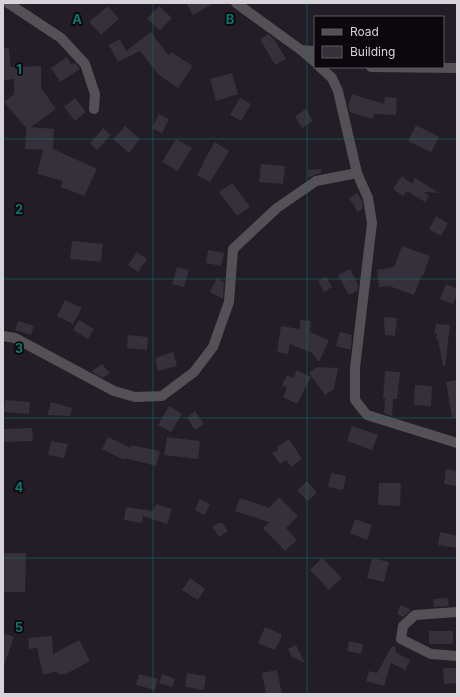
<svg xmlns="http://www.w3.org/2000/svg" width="460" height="697" font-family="Inter,sans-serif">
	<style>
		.building { fill: #35303a }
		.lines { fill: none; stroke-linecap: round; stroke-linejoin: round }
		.street { stroke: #535156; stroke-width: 10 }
		.grid { fill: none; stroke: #0f766e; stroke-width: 1; stroke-opacity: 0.55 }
		.grid-label { font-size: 13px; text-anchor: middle; font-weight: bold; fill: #0f766e; stroke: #0a080c; stroke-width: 3.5; stroke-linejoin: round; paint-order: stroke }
	</style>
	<rect width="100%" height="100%" fill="#221d26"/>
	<g class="building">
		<polygon points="186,3 214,3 193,15"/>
		<polygon points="108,6 119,19 101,35 89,22"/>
		<polygon points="159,6 172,18 160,30 147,19"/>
		<polygon points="151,32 169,56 171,52 193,66 178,88 159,75 140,51 118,62 109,45 120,39 126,51"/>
		<polygon points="268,34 274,39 286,59 275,65 260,39"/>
		<polygon points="3,48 9,48 11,67 41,66 41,88 56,109 31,127 54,129 53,149 97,169 84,196 61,187 63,181 37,174 43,150 25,149 26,128 4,102 14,94 14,79 3,80"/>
		<polygon points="67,57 71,64 75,63 80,69 60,82 51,68"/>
		<polygon points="232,73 238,94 216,101 210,79"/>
		<polygon points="352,94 384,104 385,97 397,98 396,115 374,114 372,119 350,112 348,107"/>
		<polygon points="75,98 86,112 75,121 64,107"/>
		<polygon points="240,98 251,104 241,121 230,115"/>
		<polygon points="306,109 313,121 302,128 295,116"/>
		<polygon points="159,114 169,119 162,133 152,128"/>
		<polygon points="416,125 439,137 431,152 408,141"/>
		<polygon points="125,126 140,139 129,153 113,139"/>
		<polygon points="103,128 111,135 97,150 90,143"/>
		<polygon points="176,139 192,148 178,171 162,162"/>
		<polygon points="215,142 229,151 210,182 197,175 204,163 203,162"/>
		<polygon points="261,164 285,166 283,184 259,182"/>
		<polygon points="321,169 321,173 314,175 308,178 308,170"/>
		<polygon points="402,176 412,184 415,178 439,193 424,192 429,196 425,202 407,191 403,196 393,189"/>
		<polygon points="232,183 250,207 237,216 219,192"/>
		<polygon points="357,193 362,201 363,208 358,212 349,198"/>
		<polygon points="436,216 448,223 441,236 429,229"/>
		<polygon points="72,241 103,244 101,262 70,259"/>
		<polygon points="402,246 430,256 423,276 422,275 414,295 389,286 379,287 377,270 394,267"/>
		<polygon points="208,250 224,253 221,266 206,263"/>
		<polygon points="137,252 147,259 138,272 128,265"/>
		<polygon points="177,267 189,270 184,287 172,284"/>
		<polygon points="350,269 358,284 358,290 349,295 338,275"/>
		<polygon points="326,277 332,287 324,292 318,281"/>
		<polygon points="217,278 224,282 223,299 210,292"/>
		<polygon points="446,284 457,289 457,295 453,304 440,299"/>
		<polygon points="65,300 82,308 73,324 57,316"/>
		<polygon points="384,317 397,318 395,336 385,335 384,322"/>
		<polygon points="79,320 94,329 88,339 73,330"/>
		<polygon points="300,320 311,321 310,332 329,340 319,362 312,353 290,344 288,354 277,352 281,326 300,329"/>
		<polygon points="18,321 34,326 31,335 15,330"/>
		<polygon points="436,324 450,325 445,366 443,366 438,339 436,339 437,333 434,333"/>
		<polygon points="340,332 352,335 351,350 336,346"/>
		<polygon points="128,335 148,337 147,350 127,348"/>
		<polygon points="173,352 177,366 158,371 155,358"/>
		<polygon points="102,364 110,373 103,378 93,373 92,371"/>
		<polygon points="317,367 338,368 334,389 325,395 309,373"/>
		<polygon points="297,370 311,377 297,404 283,397 287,388 282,385 287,375 293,378"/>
		<polygon points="385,371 400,372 397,399 393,399 392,416 384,413 385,398 383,398"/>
		<polygon points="457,380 457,418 452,418 446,382"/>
		<polygon points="415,385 432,386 431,406 414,405"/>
		<polygon points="5,400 30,402 29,414 4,412"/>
		<polygon points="51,402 72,408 70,416 47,415"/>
		<polygon points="169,406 182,414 171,432 158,425"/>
		<polygon points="195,411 204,424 195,430 187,418"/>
		<polygon points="352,426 378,435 372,450 347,441"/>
		<polygon points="32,428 33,441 3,442 3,429"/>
		<polygon points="108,437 131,448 131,445 160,451 156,466 125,458 124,460 102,449"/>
		<polygon points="167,437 200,441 198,459 164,455"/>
		<polygon points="289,439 302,459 291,467 286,460 280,464 272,453 278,450 277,447"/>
		<polygon points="51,441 68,444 64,458 48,455"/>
		<polygon points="446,469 457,471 457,486 444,484"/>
		<polygon points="331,473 346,476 343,490 328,487"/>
		<polygon points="307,481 317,493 307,501 297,490"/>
		<polygon points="379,483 401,483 400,506 378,505"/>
		<polygon points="279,497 298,516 286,528 297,540 285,551 263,528 269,522 235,511 240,498 269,508"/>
		<polygon points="200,499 210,504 205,515 195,510"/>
		<polygon points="156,504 172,509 167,524 143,516 142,523 124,520 126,507 153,511"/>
		<polygon points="355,519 372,525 367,540 350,533"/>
		<polygon points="219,523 222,523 228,531 219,537 212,526"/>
		<polygon points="440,532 457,536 457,548 438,545"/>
		<polygon points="4,553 26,553 25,592 4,592"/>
		<polygon points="322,558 342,578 329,590 310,570"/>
		<polygon points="372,558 389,562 384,582 367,578"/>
		<polygon points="190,578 205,589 198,600 182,590"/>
		<polygon points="448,598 449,606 434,607 433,599"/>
		<polygon points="401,605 410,609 409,612 403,617 397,614"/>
		<polygon points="265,627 281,634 281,638 275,650 258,643"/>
		<rect x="429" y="631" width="24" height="13"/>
		<polygon points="3,633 14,637 4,665 3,665"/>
		<polygon points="52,636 53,654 79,640 90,661 66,674 57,674 57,671 43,675 37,648 29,649 28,638"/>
		<polygon points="349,641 363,644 361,654 347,651"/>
		<polygon points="296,645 305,663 292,657 288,649"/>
		<polygon points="392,646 396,647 395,652 410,660 405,670 391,663 384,686 366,681 369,671 377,673"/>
		<polygon points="443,668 457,668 457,683 444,684"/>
		<polygon points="277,670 282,694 266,694 262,673"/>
		<polygon points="187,673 206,676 204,690 185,687"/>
		<polygon points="139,674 158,679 155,690 136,685"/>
		<polygon points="162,674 175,679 172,687 159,683"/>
	</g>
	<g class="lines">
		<g class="street">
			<polyline points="8,3 61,38 85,64 95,94 94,109"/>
			<polyline points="236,3 301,50 315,62"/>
			<polyline points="301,50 315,51"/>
			<polyline points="320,67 332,78 338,91 357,173 368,198 372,223 355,368 355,400 367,415 457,443"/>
			<polyline points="371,67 457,68"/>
			<polyline points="3,336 15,338 114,391 135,397 162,396 194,372 213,347 229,302 233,249 277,208 316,181 357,173"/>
			<polyline points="457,612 415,615 403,626 401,639 431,654 457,656"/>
		</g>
	</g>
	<path class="grid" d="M153,3V694M307,3V694M3,139H457M3,279H457M3,418H457M3,558H457"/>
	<g class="grid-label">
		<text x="77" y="24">A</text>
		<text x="230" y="24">B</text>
		<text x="19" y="74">1</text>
		<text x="19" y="214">2</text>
		<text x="19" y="353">3</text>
		<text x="19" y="492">4</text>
		<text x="19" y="632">5</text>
	</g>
	<rect width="460" height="697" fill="none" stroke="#d6d3d9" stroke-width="8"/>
	<rect x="314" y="16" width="130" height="52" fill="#0a080c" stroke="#5c595e"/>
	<rect x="322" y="29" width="20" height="6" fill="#535156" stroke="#5c595e"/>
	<text x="350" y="36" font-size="12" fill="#d6d3d9">Road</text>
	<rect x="322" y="46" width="20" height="12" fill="#35303a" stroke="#5c595e"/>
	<text x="350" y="56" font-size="12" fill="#d6d3d9">Building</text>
</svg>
